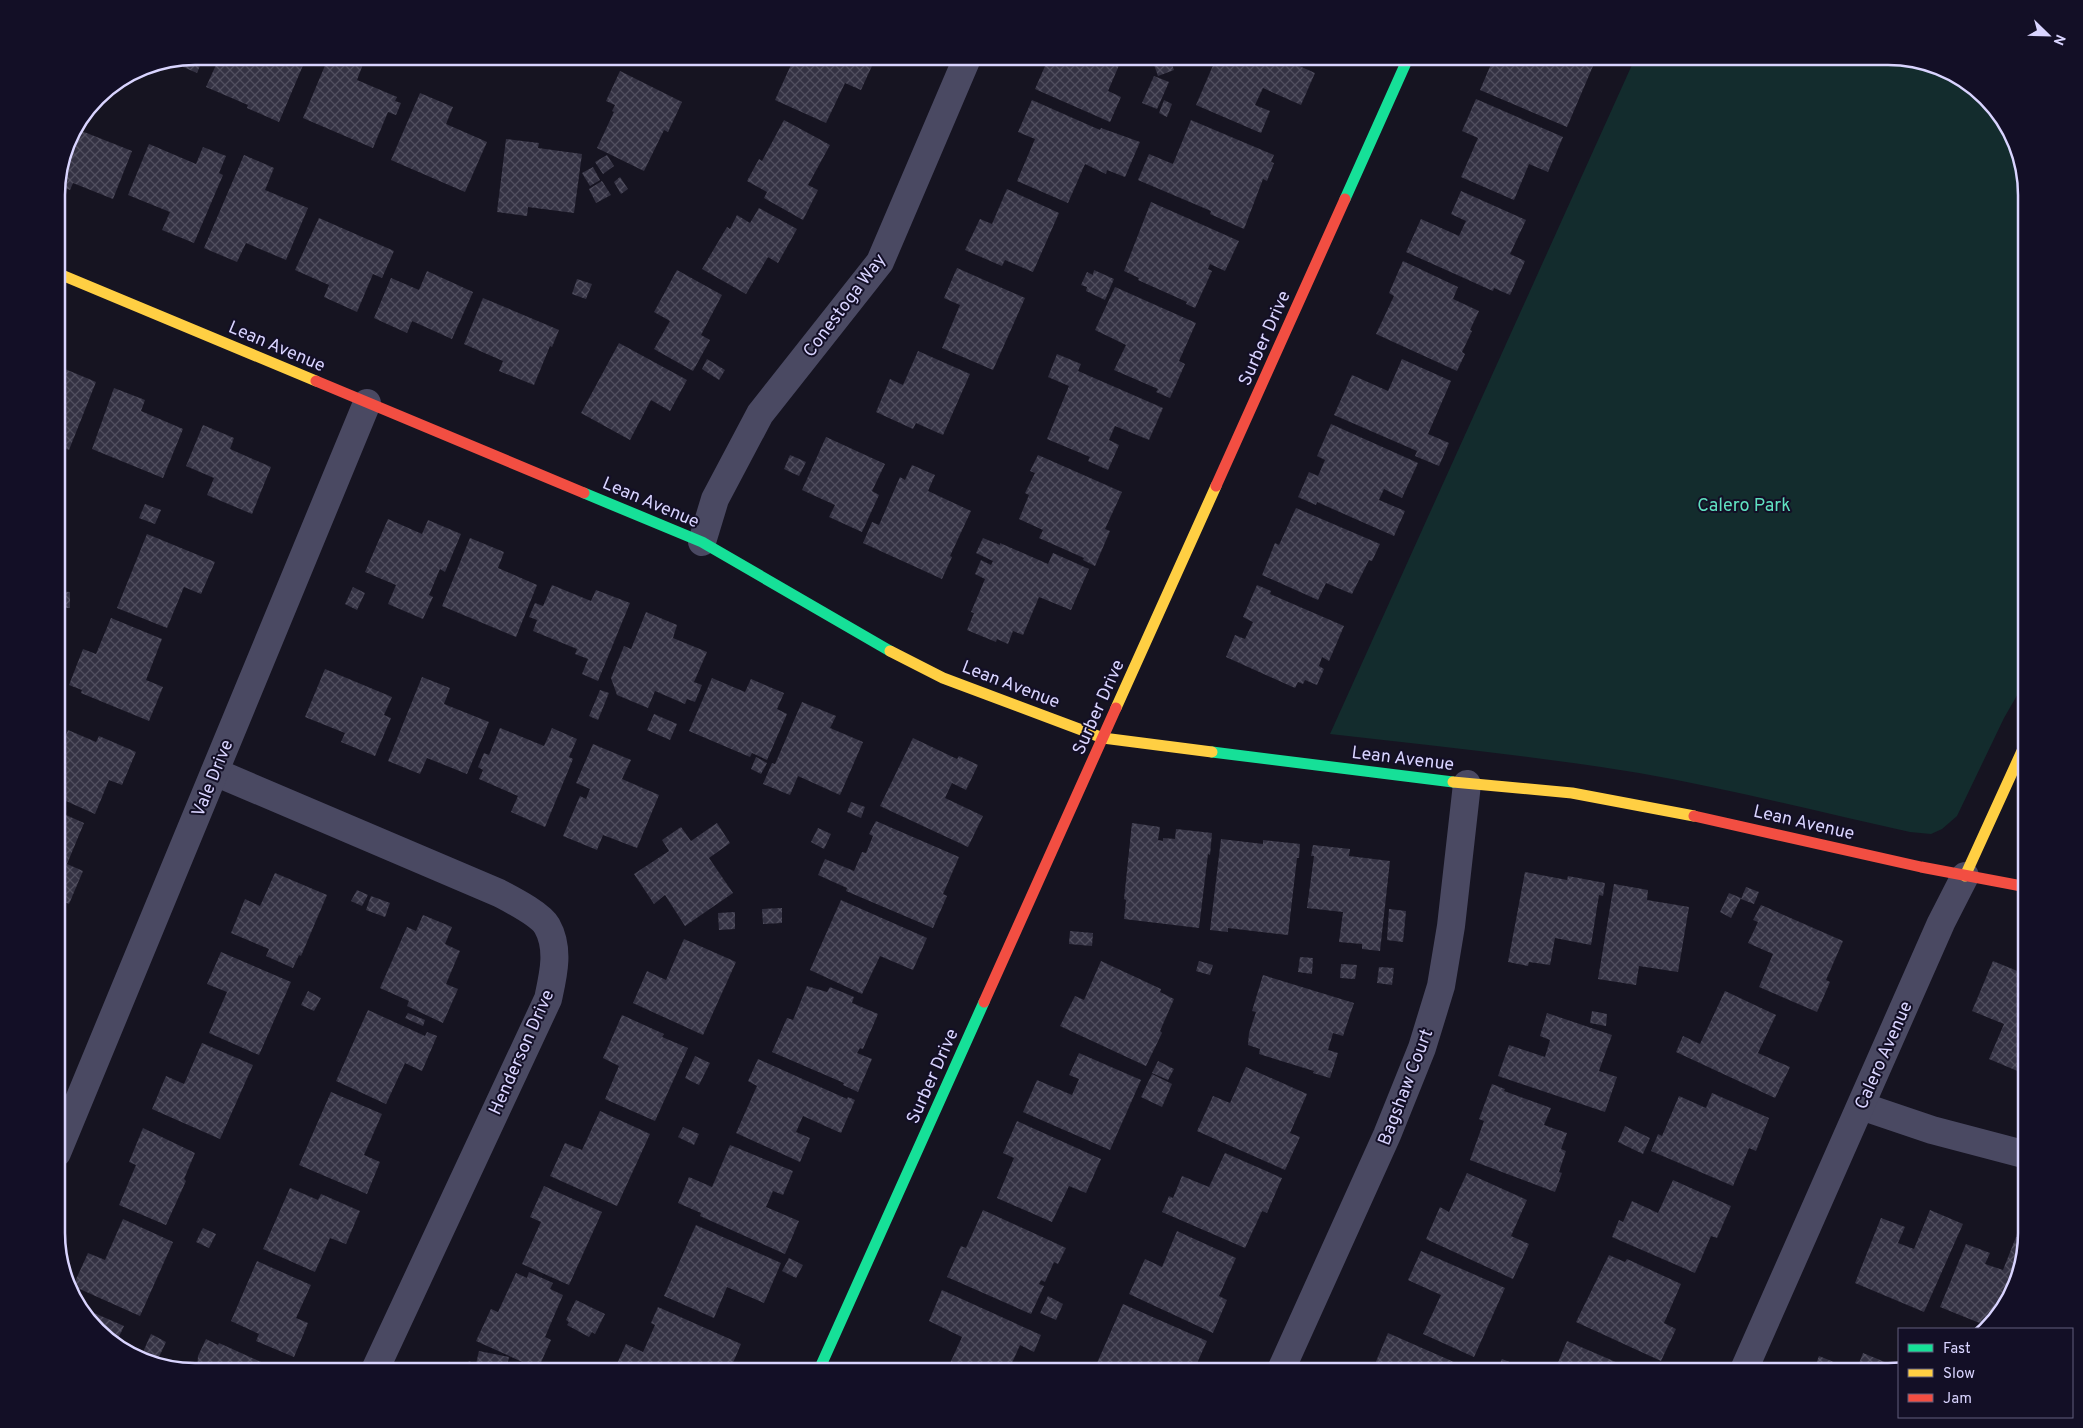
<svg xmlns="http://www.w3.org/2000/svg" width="2083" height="1428" font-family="Overpass,sans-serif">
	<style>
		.park { fill: #132c2d }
		.building { fill: url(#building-cross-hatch) }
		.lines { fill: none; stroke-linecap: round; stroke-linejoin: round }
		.street { stroke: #4a4962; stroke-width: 28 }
		.fast { stroke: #16e098; stroke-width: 11 }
		.slow { stroke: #ffcf43; stroke-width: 11 }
		.jam { stroke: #f24e42; stroke-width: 11 }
		.labels { text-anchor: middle; stroke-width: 4; stroke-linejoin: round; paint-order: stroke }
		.street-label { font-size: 18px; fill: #d9d4ff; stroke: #130f26 }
		.park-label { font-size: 18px; fill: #5fe0c0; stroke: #130f26 }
		.rim { fill: none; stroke: #d9d4ff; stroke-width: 2.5 }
	</style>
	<defs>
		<pattern id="building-cross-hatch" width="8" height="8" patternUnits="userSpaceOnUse" patternTransform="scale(1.25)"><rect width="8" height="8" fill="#343243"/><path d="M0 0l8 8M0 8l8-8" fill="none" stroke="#514f5f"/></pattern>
	</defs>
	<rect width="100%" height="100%" fill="#161421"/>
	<path class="park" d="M1636,56H1888L1965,80L2008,126L2027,195V678L2004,718L1957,816L1942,829L1931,834L1910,832C1819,812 1730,789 1639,773C1537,756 1433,746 1330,734Z"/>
	<g class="building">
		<polygon points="195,56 204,56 197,73 169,61"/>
		<polygon points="220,56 307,56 279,122 247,108 248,105 206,87"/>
		<polygon points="329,56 345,56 363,64 357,80 397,97 395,101 401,103 396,115 388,112 373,148 303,118"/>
		<polygon points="625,56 713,56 713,65 664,64 665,59 635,58 635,61 625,60"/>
		<polygon points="795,56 875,56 876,57 861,90 845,83 826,123 775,100"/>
		<polygon points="1055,56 1123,56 1108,91 1121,97 1110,122 1035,89 1049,57 1054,59"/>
		<polygon points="1169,56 1174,70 1158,76 1153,62"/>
		<polygon points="1217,56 1277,56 1315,73 1301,105 1263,88 1255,105 1270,111 1261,133 1196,105"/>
		<polygon points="1506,56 1590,56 1596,59 1567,127 1480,90 1494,57 1504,61"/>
		<polygon points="620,71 682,102 668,132 664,130 644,171 597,148 614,112 612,111 615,105 606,101"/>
		<polygon points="1154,76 1169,82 1157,109 1142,103"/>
		<polygon points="420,93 453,107 446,124 487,142 465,192 391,160"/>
		<polygon points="1476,99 1563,137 1548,172 1529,164 1514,200 1461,177 1478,138 1462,131"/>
		<polygon points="1032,100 1100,130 1101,128 1140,142 1125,177 1107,170 1106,174 1085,164 1068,203 1017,181 1035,139 1018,132"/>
		<polygon points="1164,100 1172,104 1167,117 1159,113"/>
		<polygon points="784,120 830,145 808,185 818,190 803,220 764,198 767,192 747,181 759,159 762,161"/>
		<polygon points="1191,120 1274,155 1271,162 1274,163 1267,181 1263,179 1244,229 1210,214 1211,211 1138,180 1149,154 1173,164"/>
		<polygon points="74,128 132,151 113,199 73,183 70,190 57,185 70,134"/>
		<polygon points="506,139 539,143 538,148 582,154 574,213 528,207 527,216 497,212"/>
		<polygon points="149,144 196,164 203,147 226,156 219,173 223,175 194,243 162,230 170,212 128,195"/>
		<polygon points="244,155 274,168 265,190 308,208 286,260 246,243 237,262 204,248"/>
		<polygon points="607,155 614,166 603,174 595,162"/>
		<polygon points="593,167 600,180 590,186 582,173"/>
		<polygon points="620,177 628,189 621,194 614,182"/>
		<polygon points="602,181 611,195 596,203 589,189"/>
		<polygon points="1007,189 1059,213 1033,272 1005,260 1002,266 965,250 980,219 992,224"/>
		<polygon points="1461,191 1526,220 1510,254 1525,261 1510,295 1494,288 1493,291 1406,252 1421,219 1459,236 1466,221 1451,214"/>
		<polygon points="1151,202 1239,241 1225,271 1210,264 1208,269 1212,271 1195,308 1186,304 1187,302 1138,280 1139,278 1124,271"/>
		<polygon points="759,208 797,229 778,263 768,257 746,294 702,269 727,227 730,229 737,215 750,223"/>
		<polygon points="319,218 394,251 382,278 373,274 357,312 324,297 329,285 295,270"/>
		<polygon points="1403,261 1458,287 1453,299 1479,311 1470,330 1472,331 1462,352 1465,354 1457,371 1376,334 1394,296 1389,293"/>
		<polygon points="957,268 1025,298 993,370 942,348 960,305 944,298"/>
		<polygon points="677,270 722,295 701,335 710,340 693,371 654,349 670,321 654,312"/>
		<polygon points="1094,270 1114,279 1105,300 1086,291 1087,287 1081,285 1087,272 1093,275"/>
		<polygon points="427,271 473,292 452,339 412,321 407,333 374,318 391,278 419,290"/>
		<polygon points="577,279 592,284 586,299 572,294"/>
		<polygon points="1115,287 1196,323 1179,361 1185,364 1170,398 1156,392 1158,389 1114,370 1126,345 1095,330"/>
		<polygon points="483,298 559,330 552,347 550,346 534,385 499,371 503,361 464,344"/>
		<polygon points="619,343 687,380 670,411 651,400 630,440 581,413"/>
		<polygon points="918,351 970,374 943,435 916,423 913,429 876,412 890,379 903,385"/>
		<polygon points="1057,354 1081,364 1078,371 1163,408 1149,440 1115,426 1109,440 1119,445 1108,470 1088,461 1090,457 1047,439 1069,386 1048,377"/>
		<polygon points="707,359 725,370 719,380 702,369"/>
		<polygon points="1402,359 1451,381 1428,434 1449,443 1439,466 1415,456 1417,451 1334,415 1352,375 1388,391"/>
		<polygon points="65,369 96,382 69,450 57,445 57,385 58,386"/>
		<polygon points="114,388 145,400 141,411 183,429 163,478 92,449"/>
		<polygon points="1331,424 1418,463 1402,498 1384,489 1379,500 1405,511 1394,536 1317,502 1316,505 1298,497 1309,472 1318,476 1325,460 1317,456"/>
		<polygon points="203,425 234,438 230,449 271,467 252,514 207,495 214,478 186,466"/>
		<polygon points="826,437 885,464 872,491 879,495 862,532 829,517 835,505 802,490"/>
		<polygon points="790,455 806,462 799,476 784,469"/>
		<polygon points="1038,455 1122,492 1105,529 1110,531 1095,566 1083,560 1084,558 1039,538 1043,530 1019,519 1029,495 1025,493 1035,473 1030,471"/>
		<polygon points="912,465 935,475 928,491 971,511 950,556 952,557 942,579 863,543 872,522 879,525 900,477 905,480"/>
		<polygon points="145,504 161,510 155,524 139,518"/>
		<polygon points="1296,508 1380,544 1372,561 1369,560 1352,594 1326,583 1318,600 1262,575 1275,543 1279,545"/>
		<polygon points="388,519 422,534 428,520 461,534 445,572 440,569 429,595 433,597 423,619 388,604 396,585 365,572"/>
		<polygon points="147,534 215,562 201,594 184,587 167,628 117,608"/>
		<polygon points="470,538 504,552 498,568 537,585 516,637 442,606"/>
		<polygon points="983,538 1000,545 1000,543 1048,564 1053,553 1089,569 1071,610 1039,597 1023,635 1013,631 1008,644 997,639 996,642 967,630 974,613 971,612 985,579 975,574 981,560 991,565 993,561 976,553"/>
		<polygon points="552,585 591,601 596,590 630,603 598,681 582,674 588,659 575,654 577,649 533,631 537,620 529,617 535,603 543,606"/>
		<polygon points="1257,585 1271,591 1270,594 1344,626 1329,661 1322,657 1319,666 1324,669 1317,685 1305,680 1303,684 1298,682 1295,688 1226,657 1235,635 1245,639 1253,622 1243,617"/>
		<polygon points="353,587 365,593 357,610 345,604"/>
		<polygon points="57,591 70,592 70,608 57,608"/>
		<polygon points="646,612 677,625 673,638 707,652 694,682 702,685 695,702 687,699 685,704 655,691 648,708 617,695 611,678 624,646 631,649"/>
		<polygon points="111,618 162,639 146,680 163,687 149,721 81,693 82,690 69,685 83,649 96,654"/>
		<polygon points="325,669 392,697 384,715 391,718 375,756 341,742 345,733 305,717"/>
		<polygon points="422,677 450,688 444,704 489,722 467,774 427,758 420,774 388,761"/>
		<polygon points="712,678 745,692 751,679 784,693 777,709 787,714 767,760 752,753 750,757 689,731"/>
		<polygon points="600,690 609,693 598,720 589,716"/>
		<polygon points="802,702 836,716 830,728 863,742 840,795 798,776 790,795 763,784 772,763 775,764"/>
		<polygon points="654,714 677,724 670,740 647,730"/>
		<polygon points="500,728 544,746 552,728 577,739 569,757 573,759 545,827 511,812 518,796 479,779 483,770 478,767 484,753 489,755"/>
		<polygon points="68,730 96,742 99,736 136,752 122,785 109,780 95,814 57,797 57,757"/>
		<polygon points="913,738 957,759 959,756 978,765 966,790 952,783 945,798 983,816 968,847 880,806"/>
		<polygon points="593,744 631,760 622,779 659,795 637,848 603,835 597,850 563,836 580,796 586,799 590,789 576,783"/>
		<polygon points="756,757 767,763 761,774 751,769"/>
		<polygon points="851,802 865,807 861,818 847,812"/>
		<polygon points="57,811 84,823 67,864 83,871 69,904 57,899"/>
		<polygon points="876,821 959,857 943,894 947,896 933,928 846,891 847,888 818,875 825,859 854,871 862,852 866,853 873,836 869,834"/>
		<polygon points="717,823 730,843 709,858 733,893 685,926 665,895 654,904 634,874 669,851 662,840 681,827 691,841"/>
		<polygon points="1132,823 1160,827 1158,840 1163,841 1163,838 1175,839 1176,829 1212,833 1210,855 1208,854 1199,928 1124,919 1126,900 1124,899"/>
		<polygon points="818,828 831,834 824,849 811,842"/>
		<polygon points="1221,839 1263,844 1263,840 1300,844 1299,858 1297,858 1288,935 1228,928 1228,932 1210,930"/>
		<polygon points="1313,845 1350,849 1349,856 1390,861 1380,951 1362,949 1362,944 1339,942 1343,912 1307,908 1314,856 1311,856"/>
		<polygon points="1525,872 1567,880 1568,876 1605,883 1603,896 1599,895 1591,945 1555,938 1550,965 1529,962 1528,966 1508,962"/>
		<polygon points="275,873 327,895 301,956 299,955 293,968 266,956 269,949 231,933 245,899 260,906"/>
		<polygon points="1614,884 1648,890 1647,900 1689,907 1678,972 1639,966 1636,985 1598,979"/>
		<polygon points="1746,887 1759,892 1754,904 1741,899"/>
		<polygon points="357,890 368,895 362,906 351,901"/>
		<polygon points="1729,893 1741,898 1731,918 1720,912"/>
		<polygon points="371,896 390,903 385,917 366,910"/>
		<polygon points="841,900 927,938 913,970 880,956 862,994 810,970"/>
		<polygon points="1761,905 1843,941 1826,980 1830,982 1817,1012 1759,987 1773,954 1748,943 1758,922 1753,920"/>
		<polygon points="782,908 782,923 763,924 762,909"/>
		<polygon points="1389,909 1406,911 1403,942 1387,940"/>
		<polygon points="735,912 735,929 719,930 718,913"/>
		<polygon points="423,915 452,927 445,944 460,951 446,984 458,989 443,1023 407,1006 409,1001 380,988 407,927 416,931"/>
		<polygon points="1070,931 1093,933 1092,946 1069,944"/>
		<polygon points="684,939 736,962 703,1035 633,1003 647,971 666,980"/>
		<polygon points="221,952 291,982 259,1055 209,1033 227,992 207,984"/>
		<polygon points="1300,957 1313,958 1312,974 1298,972"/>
		<polygon points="1101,961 1161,989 1160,992 1174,999 1160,1031 1162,1033 1146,1066 1060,1026 1075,996 1084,1000"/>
		<polygon points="1199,961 1213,965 1210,975 1196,971"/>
		<polygon points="1993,961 2027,975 2027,1075 1989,1059 2004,1024 1972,1011"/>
		<polygon points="1341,964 1357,965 1355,979 1340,978"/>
		<polygon points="1379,967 1394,968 1392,985 1377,983"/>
		<polygon points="1263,975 1354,1003 1343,1036 1333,1033 1328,1050 1338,1053 1330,1078 1313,1073 1314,1071 1259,1054 1260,1049 1248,1045 1249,1033 1256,1012 1252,1011"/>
		<polygon points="807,986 827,992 830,987 854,997 852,1003 878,1014 863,1049 860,1048 857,1053 872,1059 858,1092 843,1085 844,1083 772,1052 787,1018 793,1020"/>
		<polygon points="308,991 321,998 314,1011 301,1005"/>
		<polygon points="1725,991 1776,1015 1758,1053 1790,1067 1775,1098 1676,1052 1683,1036 1700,1044"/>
		<polygon points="368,1010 425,1036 427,1032 437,1036 422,1071 405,1063 386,1104 336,1081"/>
		<polygon points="1592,1011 1607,1014 1606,1026 1590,1023"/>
		<polygon points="408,1013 425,1020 423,1026 405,1018"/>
		<polygon points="1547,1013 1612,1035 1599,1071 1617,1077 1605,1112 1498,1076 1509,1045 1545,1057 1550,1040 1540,1036"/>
		<polygon points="622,1015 664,1034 662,1037 688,1048 655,1121 605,1099 619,1066 603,1058"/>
		<polygon points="202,1043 253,1065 220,1139 152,1109 166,1076 184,1084"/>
		<polygon points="1079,1053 1141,1080 1110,1150 1023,1112 1037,1080 1072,1095 1079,1079 1069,1075"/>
		<polygon points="695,1056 710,1063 699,1085 685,1078"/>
		<polygon points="758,1059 847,1099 848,1097 855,1100 841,1133 803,1116 796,1132 810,1138 800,1162 736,1133 757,1086 748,1081"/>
		<polygon points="1158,1061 1174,1069 1168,1080 1152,1073"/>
		<polygon points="1246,1067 1307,1094 1290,1133 1300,1137 1285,1170 1197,1131 1213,1096 1230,1103"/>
		<polygon points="1152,1074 1172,1084 1162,1107 1141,1097"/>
		<polygon points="1492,1084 1505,1089 1504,1091 1551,1108 1544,1125 1567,1133 1561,1149 1566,1151 1559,1172 1562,1173 1555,1192 1470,1160 1484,1121 1479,1119"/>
		<polygon points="331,1092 382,1114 364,1155 380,1162 367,1194 299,1165"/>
		<polygon points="1712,1093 1769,1118 1756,1151 1749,1148 1733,1186 1651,1151 1658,1134 1662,1136 1679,1096 1706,1108"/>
		<polygon points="600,1111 650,1134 617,1206 550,1176 565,1143 582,1150"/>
		<polygon points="1017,1121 1101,1159 1086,1193 1069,1186 1052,1222 997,1198 1014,1158 1003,1153"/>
		<polygon points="1625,1126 1650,1138 1643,1154 1618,1142"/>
		<polygon points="683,1127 699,1134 694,1145 678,1137"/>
		<polygon points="143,1128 195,1153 184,1179 186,1181 166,1225 119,1205 136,1165 129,1162"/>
		<polygon points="730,1145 793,1171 783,1195 773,1191 766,1207 799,1221 785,1254 700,1216 701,1213 678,1203 689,1177 712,1187"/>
		<polygon points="1225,1153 1282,1178 1267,1213 1262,1211 1245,1248 1162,1212 1169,1196 1173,1198 1182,1176 1209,1187"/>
		<polygon points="1467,1173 1527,1200 1511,1236 1529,1244 1513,1279 1426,1239 1440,1207 1449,1212"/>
		<polygon points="1673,1180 1731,1206 1717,1238 1711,1236 1695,1273 1612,1237 1619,1220 1623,1222 1632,1201 1658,1213"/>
		<polygon points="544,1186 602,1212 569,1285 522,1264 541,1222 530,1217"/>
		<polygon points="290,1188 318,1200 321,1194 360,1211 346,1244 330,1238 315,1272 263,1249"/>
		<polygon points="983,1210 1066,1248 1058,1264 1054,1262 1045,1282 1041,1280 1039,1284 1044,1286 1031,1314 947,1277 961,1246 966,1248"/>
		<polygon points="1930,1210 1963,1224 1924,1312 1855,1283 1881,1218 1905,1227 1898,1243 1914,1249"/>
		<polygon points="123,1219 173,1242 140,1316 73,1286 88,1253 105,1260"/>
		<polygon points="696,1225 781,1263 764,1303 727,1287 714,1318 664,1296"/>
		<polygon points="203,1228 216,1234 209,1248 196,1242"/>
		<polygon points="1177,1231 1236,1258 1219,1296 1227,1300 1213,1333 1129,1294 1145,1259 1162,1267"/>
		<polygon points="2016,1237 2025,1240 2003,1310 1987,1326 1940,1307 1966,1244 1990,1253 1985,1264 2003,1270"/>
		<polygon points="1421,1251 1505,1288 1474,1357 1423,1334 1441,1295 1408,1280"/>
		<polygon points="1609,1255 1625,1262 1627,1259 1681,1284 1664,1323 1676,1329 1661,1361 1576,1322"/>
		<polygon points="789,1258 803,1265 796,1278 782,1271"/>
		<polygon points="257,1261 311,1285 296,1318 308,1323 294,1357 256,1341 259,1334 231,1321"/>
		<polygon points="529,1272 553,1283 550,1289 563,1295 545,1337 551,1340 538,1369 476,1341 491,1309 498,1312 516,1273 527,1278"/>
		<polygon points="942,1290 1041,1335 1034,1352 1020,1345 1008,1372 946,1372 962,1337 929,1321"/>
		<polygon points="1048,1296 1063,1304 1056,1320 1040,1313"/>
		<polygon points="576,1300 605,1314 595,1334 592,1332 589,1337 567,1325 569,1322 566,1320"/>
		<polygon points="1123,1304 1207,1341 1193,1372 1171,1372 1154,1364 1151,1372 1093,1372"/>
		<polygon points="78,1306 124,1326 115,1345"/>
		<polygon points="658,1307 741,1344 729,1372 619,1372 614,1370 626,1344 643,1352 655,1325 651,1323"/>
		<polygon points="1388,1333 1472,1370 1471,1372 1366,1372 1367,1369 1372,1371"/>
		<polygon points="151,1334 166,1342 158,1359 143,1352"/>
		<polygon points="206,1339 218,1345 219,1343 283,1372 204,1372 197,1369 198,1356"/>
		<polygon points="1567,1341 1639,1372 1554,1372"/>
		<polygon points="479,1351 509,1357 506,1370 476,1364"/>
		<polygon points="1863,1353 1897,1367 1896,1370 1888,1372 1813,1372 1819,1356 1856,1371"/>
		<polygon points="1502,1359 1517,1365 1514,1372 1496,1372"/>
		<polygon points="469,1361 473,1363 493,1372 464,1372"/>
	</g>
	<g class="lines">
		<g class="street">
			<polyline points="702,542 715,499 760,414 880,262 968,56"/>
			<path d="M215,772L499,893C512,900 540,914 547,926C560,949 553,976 548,999L374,1372"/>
			<polyline points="1861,1106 1932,1130 2027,1155"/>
			<polyline points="57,1153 367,403"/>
			<polyline points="1280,1372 1387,1135 1422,1048 1441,986 1451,926 1467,784"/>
			<polyline points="1743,1372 1941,923 1965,876"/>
		</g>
		<g class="fast">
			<polyline points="1345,199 1409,56"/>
			<polyline points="584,493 702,542 890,651"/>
			<polyline points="1212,752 1453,782"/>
			<polyline points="818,1372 984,1002"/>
		</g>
		<g class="slow">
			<polyline points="57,273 316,381"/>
			<polyline points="890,651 943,678 1103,738 1212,752"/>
			<polyline points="1116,708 1216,486"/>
			<polyline points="1453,782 1572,793 1694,816"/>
			<polyline points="1965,876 2027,740"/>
		</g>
		<g class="jam">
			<polyline points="316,381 584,493"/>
			<polyline points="1216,486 1345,199"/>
			<polyline points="1694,816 1921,867 2027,887"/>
			<polyline points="984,1002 1116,708"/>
		</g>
	</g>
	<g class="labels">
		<g class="street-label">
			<text transform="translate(844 305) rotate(-53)" y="6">Conestoga Way</text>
			<text transform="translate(1264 338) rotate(-66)" y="6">Surber Drive</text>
			<text transform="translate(277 346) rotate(23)" y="6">Lean Avenue</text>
			<text transform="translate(651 502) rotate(23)" y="6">Lean Avenue</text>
			<text transform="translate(1011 684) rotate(21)" y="6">Lean Avenue</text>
			<text transform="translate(1098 707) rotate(-66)" y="6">Surber Drive</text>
			<text transform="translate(1403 758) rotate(7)" y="6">Lean Avenue</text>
			<text transform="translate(212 778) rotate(-68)" y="6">Vale Drive</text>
			<text transform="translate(1804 822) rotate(13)" y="6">Lean Avenue</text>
			<text transform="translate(521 1052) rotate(-66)" y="6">Henderson Drive</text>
			<text transform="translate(1883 1055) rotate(-66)" y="6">Calero Avenue</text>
			<text transform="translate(932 1076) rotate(-66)" y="6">Surber Drive</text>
			<text transform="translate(1405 1087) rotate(-69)" y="6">Bagshaw Court</text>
		</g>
		<g class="park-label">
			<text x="1744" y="511">Calero Park</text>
		</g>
	</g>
	<path d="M0 0H2083V1428H0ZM195 65H1888A130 130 0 0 1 2018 195V1233A130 130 0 0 1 1888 1363H195A130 130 0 0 1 65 1233V195A130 130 0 0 1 195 65Z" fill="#130f26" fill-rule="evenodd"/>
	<path class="rim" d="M195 65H1888A130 130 0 0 1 2018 195V1233A130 130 0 0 1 1888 1363H195A130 130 0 0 1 65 1233V195A130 130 0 0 1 195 65Z"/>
	<rect x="1898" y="1328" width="175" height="90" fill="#130f26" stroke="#625e7d"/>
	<rect x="1908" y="1344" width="25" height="8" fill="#16e098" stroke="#625e7d"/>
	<text x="1943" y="1353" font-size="15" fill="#d9d4ff">Fast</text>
	<rect x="1908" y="1369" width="25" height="8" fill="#ffcf43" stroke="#625e7d"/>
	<text x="1943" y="1378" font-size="15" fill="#d9d4ff">Slow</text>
	<rect x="1908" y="1394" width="25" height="8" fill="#f24e42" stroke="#625e7d"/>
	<text x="1943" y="1403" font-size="15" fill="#d9d4ff">Jam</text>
	<g transform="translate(2048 35) rotate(113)" stroke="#130f26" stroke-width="4" paint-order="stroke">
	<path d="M0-4L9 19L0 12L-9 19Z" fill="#d9d4ff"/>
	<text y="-8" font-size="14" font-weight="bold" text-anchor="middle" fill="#d9d4ff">N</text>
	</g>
</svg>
